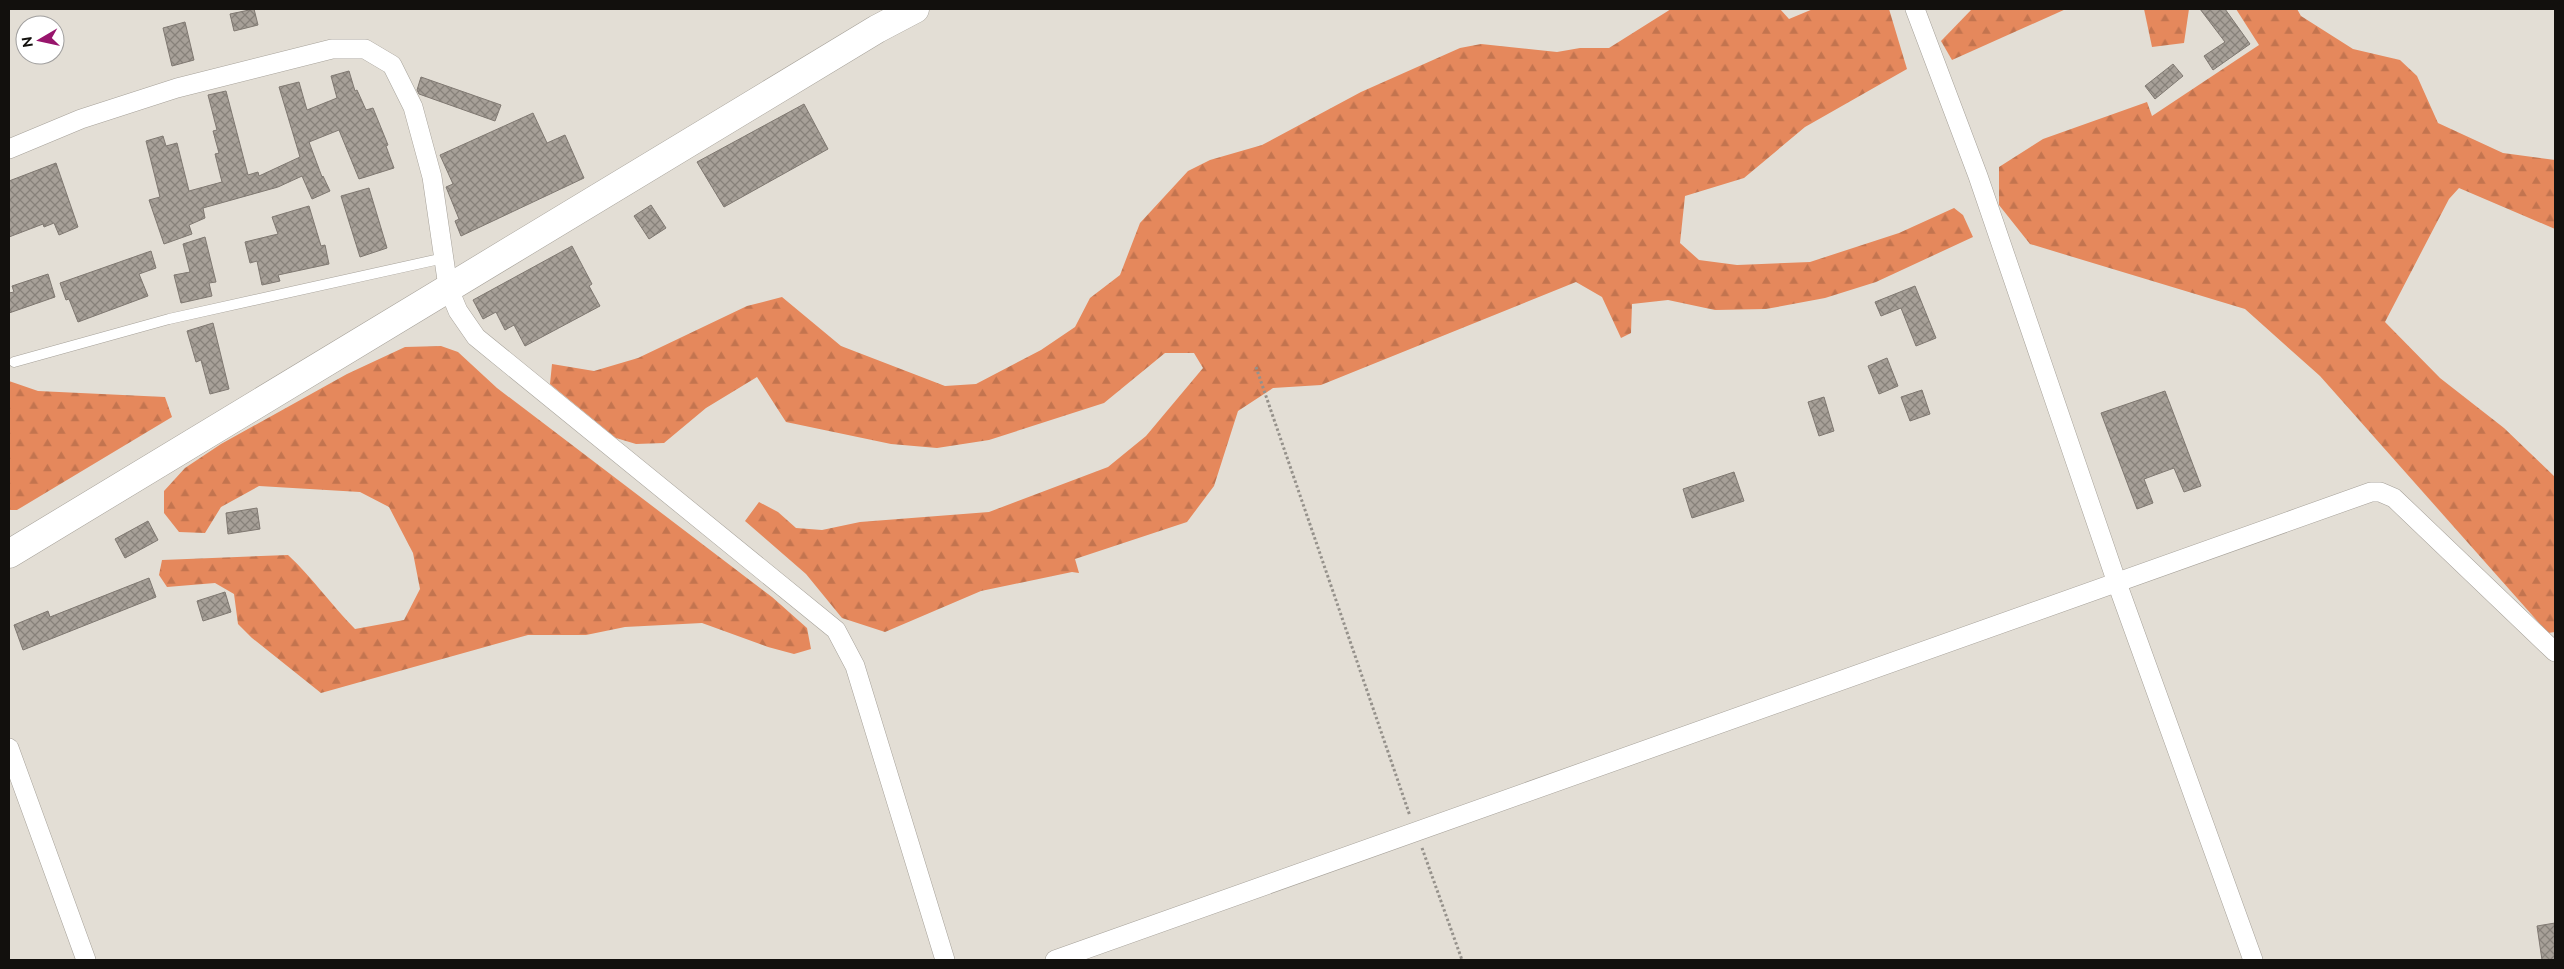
<svg xmlns="http://www.w3.org/2000/svg" width="2564" height="969" font-family="Raleway,sans-serif">
	<style>
		.forest { fill: url(#forest-firs) }
		.building { fill: url(#building-cross-hatch); stroke: #7f7871 }
		.lines { fill: none; stroke-linecap: round; stroke-linejoin: round }
		.lane-casing { stroke: #a6a199; stroke-width: 11 }
		.street-casing { stroke: #a6a199; stroke-width: 20 }
		.secondary-casing { stroke: #a6a199; stroke-width: 29 }
		.path { stroke: #95918b; stroke-width: 3; stroke-dasharray: 2.5 2.5; stroke-linecap: butt }
		.lane { stroke: #fff; stroke-width: 10 }
		.street { stroke: #fff; stroke-width: 19 }
		.secondary { stroke: #fff; stroke-width: 28 }
	</style>
	<defs>
		<pattern id="forest-firs" width="22" height="20" patternUnits="userSpaceOnUse" patternTransform="scale(1.25)"><rect width="22" height="20" fill="#e5885c"/><path d="M5 1l3.5 6h-7zM16 11l3.5 6h-7z" fill="#c3744f"/></pattern>
		<pattern id="building-cross-hatch" width="8" height="8" patternUnits="userSpaceOnUse" patternTransform="scale(1.25)"><rect width="8" height="8" fill="#a7a098"/><path d="M0 0l8 8M0 8l8-8" fill="none" stroke="#87817a"/></pattern>
	</defs>
	<rect width="100%" height="100%" fill="#e3ded5"/>
	<g class="forest">
		<polygon points="1671,9 1780,9 1789,19 1813,9 1889,9 1907,69 1805,127 1744,178 1685,196 1680,243 1699,260 1737,265 1810,262 1899,233 1954,208 1963,215 1973,237 1876,282 1825,298 1766,309 1715,310 1668,300 1632,304 1631,333 1621,338 1602,297 1576,282 1321,385 1273,388 1238,411 1214,486 1187,522 1075,559 1079,573 1072,572 981,591 885,632 842,618 806,574 745,521 759,502 778,512 796,528 822,530 860,522 989,512 1108,467 1146,436 1203,368 1194,353 1165,353 1104,403 989,440 937,448 891,444 786,422 757,377 706,408 664,443 636,444 616,438 550,384 552,364 594,371 638,358 747,306 782,297 841,346 945,386 976,384 1041,350 1075,327 1090,298 1120,275 1140,223 1188,171 1210,160 1262,145 1361,92 1460,48 1481,44 1557,52 1580,48 1609,48"/>
		<polygon points="1972,9 2066,9 1952,60 1941,41"/>
		<polygon points="2144,9 2189,9 2184,43 2152,47"/>
		<polygon points="2236,9 2297,9 2301,16 2353,49 2400,60 2417,76 2438,123 2503,153 2555,160 2555,229 2459,188 2449,199 2385,322 2440,378 2504,428 2555,477 2555,632 2548,633 2320,376 2245,309 2030,244 1999,205 1999,167 2043,139 2147,102 2152,116 2259,45"/>
		<path d="M441,346L458,352L497,388L772,597L807,628L811,649L794,654L768,647L702,623L625,627L586,635H528L321,693L252,638L238,624L234,594L215,583L167,587L159,575L162,560L288,555C313,578 331,605 355,629L404,620L420,589L413,553L389,507L360,492L259,486L221,507L205,533L179,532L164,513V491L185,468L221,444L347,374L405,347Z"/>
		<polygon points="9,381 38,391 165,397 172,417 17,510 9,510"/>
	</g>
	<g class="building">
		<polygon points="254,9 258,25 234,31 230,14"/>
		<polygon points="2200,9 2225,9 2250,44 2213,70 2204,56 2225,42"/>
		<polygon points="185,22 194,60 172,66 163,28"/>
		<polygon points="2173,64 2183,76 2155,99 2145,86"/>
		<polygon points="349,71 355,91 357,90 366,110 373,108 388,145 386,146 394,168 359,179 339,130 309,142 322,177 323,176 330,191 312,199 302,176 278,187 203,208 205,218 189,225 192,234 164,244 149,200 160,197 146,141 163,136 166,146 177,143 189,191 222,182 215,154 219,153 213,131 217,130 208,95 226,91 248,175 258,172 259,176 300,157 279,87 299,82 307,110 337,98 331,76"/>
		<polygon points="421,77 501,105 495,121 419,94 417,90"/>
		<polygon points="804,104 828,149 724,207 697,162"/>
		<polygon points="533,113 547,143 565,135 584,178 461,236 455,221 459,219 446,187 453,184 440,155"/>
		<polygon points="56,163 78,227 59,235 54,223 44,227 43,224 9,237 9,181"/>
		<polygon points="369,188 387,248 360,257 341,196"/>
		<polygon points="651,205 666,228 649,239 634,216"/>
		<polygon points="309,206 321,246 325,245 329,264 278,275 280,281 262,285 257,261 250,263 245,242 278,234 272,217"/>
		<polygon points="205,237 216,282 209,283 212,296 181,303 174,275 190,272 183,244"/>
		<polygon points="572,246 592,284 589,286 600,306 525,346 514,325 505,330 496,312 483,319 473,300"/>
		<polygon points="151,251 156,268 139,274 148,296 78,322 69,299 66,300 60,283"/>
		<polygon points="48,274 55,297 9,313 9,293 14,292 12,286"/>
		<polygon points="1915,286 1936,338 1916,346 1901,308 1881,316 1875,302"/>
		<polygon points="213,323 229,389 210,394 201,360 196,362 187,331"/>
		<polygon points="1887,358 1898,386 1879,394 1868,366"/>
		<polygon points="1922,390 1930,414 1910,421 1901,397"/>
		<polygon points="2165,391 2201,486 2184,492 2174,468 2144,479 2153,503 2137,509 2101,413"/>
		<polygon points="1824,397 1834,431 1819,436 1808,402"/>
		<polygon points="1734,472 1744,501 1692,518 1683,489"/>
		<polygon points="257,508 260,529 228,534 226,513"/>
		<polygon points="148,521 158,540 125,558 115,539"/>
		<polygon points="149,578 156,597 23,650 14,625 48,611 50,617"/>
		<polygon points="225,592 231,612 203,621 197,601"/>
		<polygon points="2555,923 2555,960 2542,960 2537,926"/>
	</g>
	<g class="lines">
		<defs>
			<polyline id="lane" points="14,362 169,319 444,258"/>
			<g id="street">
				<polyline points="1915,9 1978,176 2117,583 2253,960"/>
				<polyline points="9,149 81,119 177,88 332,49 365,49 392,65 413,107 432,177 448,287 458,311 476,337 836,630 855,666 945,960"/>
				<polyline points="9,748 86,960"/>
				<polyline points="1055,960 2371,492 2380,492 2394,498 2555,652"/>
			</g>
			<polyline id="secondary" points="9,554 877,29 915,9"/>
		</defs>
		<use href="#lane" class="lane-casing"/>
		<use href="#street" class="street-casing"/>
		<use href="#secondary" class="secondary-casing"/>
		<g class="path">
			<polyline points="1256,367 1410,816"/>
			<polyline points="1422,848 1462,960"/>
		</g>
		<use href="#lane" class="lane"/>
		<use href="#street" class="street"/>
		<use href="#secondary" class="secondary"/>
	</g>
	<rect width="2564" height="969" fill="none" stroke="#12100d" stroke-width="20"/>
	<g transform="translate(40 40) rotate(261)"><circle r="24" fill="#ffffff" stroke="#a09f9e"/>
	<path d="M0-4L9 19L0 12L-9 19Z" fill="#98156c"/>
	<text y="-8" font-size="14" font-weight="bold" text-anchor="middle" fill="#12100d">N</text>
	</g>
</svg>
